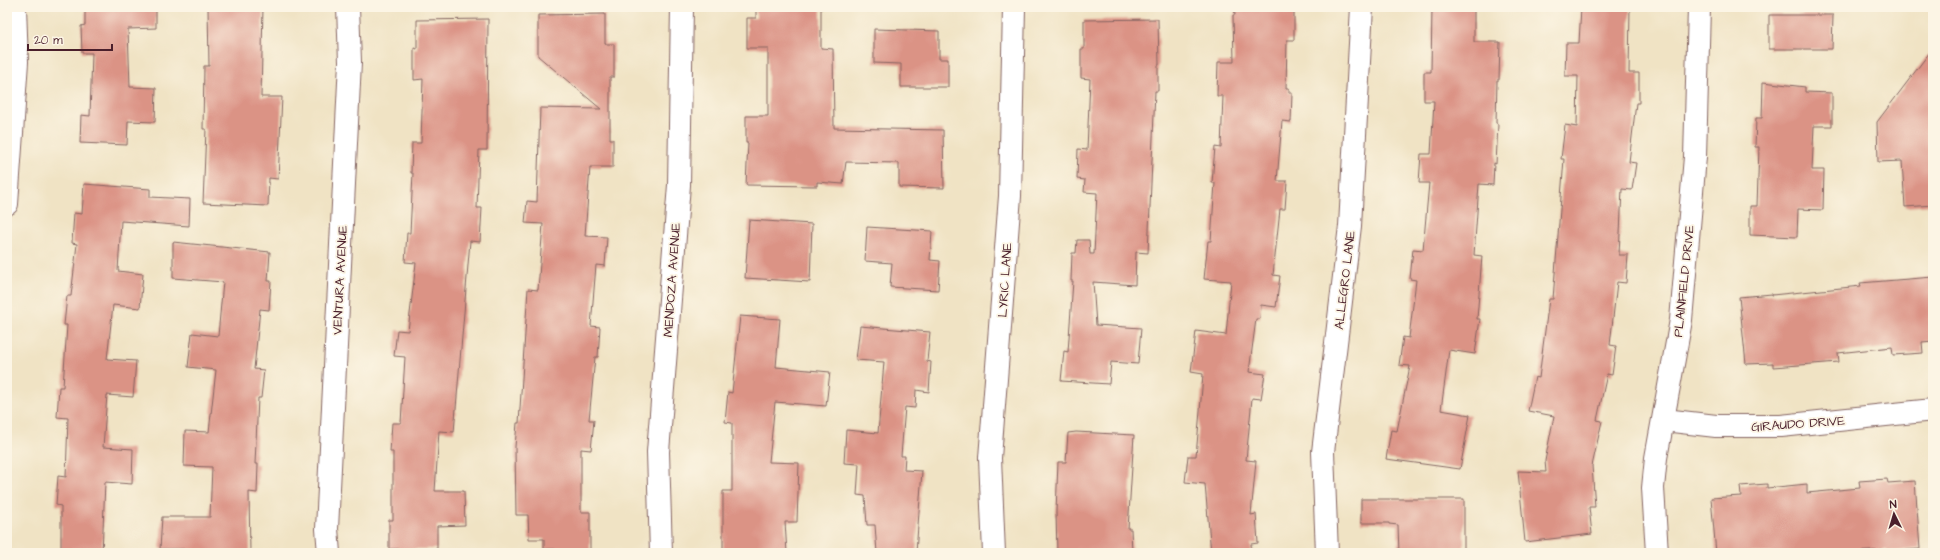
<svg xmlns="http://www.w3.org/2000/svg" width="1940" height="560" font-family="'Architects Daughter',sans-serif">
	<style>
		.building { fill: #db9385 }
		.lines { fill: none; stroke-linecap: round; stroke-linejoin: round }
		.street-casing { stroke: #846461; stroke-width: 24 }
		.street { stroke: #fff; stroke-width: 22 }
		.labels { text-anchor: middle; stroke-width: 3.5; stroke-linejoin: round; paint-order: stroke }
		.street-label { font-size: 13px; fill: #4a1f2b; stroke: #fcf5e5 }
	</style>
	<rect width="100%" height="100%" fill="#fcf5e5"/>
	<filter id="ink" filterUnits="userSpaceOnUse"><feTurbulence type="fractalNoise" baseFrequency=".025" numOctaves="2"/><feDisplacementMap in="SourceGraphic" scale="8" xChannelSelector="R" yChannelSelector="G"/><feConvolveMatrix kernelMatrix="1 2 1 2 8 2 1 2 1" color-interpolation-filters="sRGB"/></filter>
	<filter id="wash" filterUnits="userSpaceOnUse"><feTurbulence type="fractalNoise" baseFrequency=".012" numOctaves="4" result="noise"/><feDisplacementMap in="SourceGraphic" scale="16" xChannelSelector="R" yChannelSelector="G"/><feGaussianBlur stdDeviation="0.9" result="paint"/><feColorMatrix in="noise" values="0 0 0 0 0 0 0 0 0 0 0 0 0 0 0 0 0 1.4 0 .05"/><feComposite in="paint" operator="in"/></filter>
	<g filter="url(#wash)">
		<rect width="100%" height="100%" fill="#f0e3c4"/>
		<g id="blocks">
			<g class="building">
				<polygon points="85,7 156,7 156,28 128,29 130,87 156,88 155,122 128,121 127,145 80,143 81,115 90,116 92,53 82,53 81,26 85,25"/>
				<polygon points="208,7 263,7 261,97 282,97 278,179 269,178 268,206 203,203 206,129 203,129 204,66 209,66"/>
				<polygon points="756,7 821,7 821,48 833,49 834,128 943,130 944,188 899,187 899,163 846,162 843,184 817,182 817,186 746,185 748,143 746,143 746,116 768,116 768,48 747,48 747,18 756,18"/>
				<polygon points="1234,7 1284,7 1284,11 1294,11 1294,40 1287,40 1286,88 1289,88 1289,93 1292,93 1291,122 1282,121 1277,181 1287,181 1285,209 1280,209 1273,275 1280,276 1276,307 1261,305 1260,319 1256,319 1249,372 1265,374 1261,399 1252,398 1246,460 1256,461 1251,515 1256,514 1258,543 1251,544 1252,553 1211,553 1205,484 1185,482 1188,456 1196,456 1202,388 1203,374 1191,372 1196,331 1226,335 1231,281 1204,279 1208,241 1211,241 1215,183 1212,183 1215,147 1221,148 1223,96 1217,96 1218,62 1234,62 1233,15 1235,15"/>
				<polygon points="1432,7 1474,7 1474,42 1500,42 1499,80 1497,80 1496,123 1498,124 1496,164 1494,163 1493,185 1479,184 1474,255 1482,256 1477,319 1480,319 1475,354 1449,350 1441,410 1470,415 1460,469 1386,459 1391,430 1397,431 1410,366 1399,365 1403,337 1409,338 1416,280 1410,279 1413,249 1423,250 1429,183 1419,183 1421,154 1431,154 1434,101 1424,101 1424,72 1431,72"/>
				<polygon points="1581,7 1630,7 1629,73 1639,73 1639,103 1636,103 1629,162 1636,163 1632,190 1622,189 1619,255 1628,255 1626,283 1617,282 1610,345 1616,346 1612,375 1607,374 1597,420 1602,421 1592,466 1595,507 1589,507 1592,534 1525,542 1518,471 1546,472 1545,461 1554,416 1528,411 1535,377 1539,378 1549,299 1553,299 1564,159 1561,159 1565,125 1577,127 1578,76 1565,76 1566,43 1579,43"/>
				<polygon points="605,14 605,44 614,44 614,77 610,77 610,139 613,139 613,167 590,167 585,236 607,237 605,266 596,265 591,326 600,327 598,357 595,357 589,420 594,420 591,450 581,449 581,512 590,512 590,553 555,553 555,549 544,549 544,539 529,539 528,515 516,515 515,447 517,423 519,423 528,289 538,290 543,224 525,223 527,201 537,202 540,108 601,109 538,56 538,15"/>
				<polygon points="1769,15 1833,15 1832,49 1769,49"/>
				<polygon points="488,19 487,150 479,150 477,208 482,208 480,242 470,241 454,432 439,431 435,491 464,491 465,525 437,526 437,549 389,549 389,520 393,520 393,452 390,452 392,423 401,423 405,357 394,356 397,330 408,331 416,263 405,262 407,233 410,233 413,173 411,173 412,143 421,143 423,79 414,80 414,48 417,49 417,20"/>
				<polygon points="1158,19 1159,65 1158,65 1158,91 1155,91 1148,253 1136,252 1135,285 1093,282 1096,325 1141,328 1138,364 1111,362 1109,384 1061,381 1064,351 1068,352 1073,281 1071,281 1072,253 1076,253 1077,240 1089,240 1090,254 1094,254 1097,193 1084,192 1085,180 1077,179 1078,149 1087,150 1090,79 1081,78 1081,49 1084,49 1084,20"/>
				<polygon points="874,29 939,31 939,59 948,59 948,87 901,87 901,64 874,63"/>
				<polygon points="1933,48 1933,205 1905,207 1902,161 1878,162 1877,122"/>
				<polygon points="1763,82 1805,87 1805,92 1832,93 1832,126 1814,126 1812,170 1824,170 1823,210 1798,209 1797,237 1750,235 1750,206 1757,206 1759,147 1755,147 1756,118 1762,118"/>
				<polygon points="84,184 150,189 150,197 190,199 189,226 121,221 118,271 143,274 140,308 113,305 107,359 136,361 133,397 107,395 103,447 133,449 132,484 105,482 102,553 61,553 61,506 56,505 58,476 66,477 68,418 57,417 59,387 63,387 67,325 64,325 67,296 71,296 77,244 72,243 74,213 82,214"/>
				<polygon points="749,220 812,224 810,282 745,278"/>
				<polygon points="867,227 932,231 930,260 940,261 938,290 890,287 892,263 865,261"/>
				<polygon points="173,242 270,252 268,281 271,281 269,310 260,309 254,369 264,370 261,398 258,398 255,464 258,464 257,493 249,492 250,553 184,552 184,549 160,549 162,517 210,517 212,467 184,466 185,431 209,432 216,370 188,367 192,333 218,336 223,282 173,278"/>
				<polygon points="1933,277 1933,341 1922,342 1923,353 1893,355 1892,347 1838,353 1839,362 1773,367 1773,363 1746,364 1739,297 1772,294 1772,295 1861,286 1860,283"/>
				<polygon points="740,316 780,319 776,367 830,372 826,406 775,402 769,462 799,463 797,522 785,522 787,553 723,553 723,491 732,491 732,423 725,422 728,392 732,393"/>
				<polygon points="860,326 930,332 927,361 931,362 929,392 916,390 915,408 905,407 901,456 905,456 904,470 922,471 916,553 877,553 875,525 867,525 865,496 857,495 859,464 844,463 846,430 878,433 884,362 856,360"/>
				<polygon points="1076,432 1134,435 1128,529 1131,529 1132,553 1057,553 1056,512 1058,462 1066,462 1068,433"/>
				<polygon points="1887,479 1888,483 1915,481 1920,549 1887,552 1887,550 1835,553 1716,553 1711,498 1741,496 1740,486 1767,484 1767,488 1807,484 1807,493 1860,488 1859,481"/>
				<polygon points="1361,499 1464,499 1464,553 1399,553 1398,525 1389,524 1389,523 1361,523"/>
			</g>
		</g>
	</g>
	<g filter="url(#ink)">
		<use href="#blocks" fill-opacity="0" stroke="#846461" stroke-width="1"/>
		<g class="lines">
			<defs>
				<g id="street">
					<polyline points="7,204 17,62 15,7"/>
					<polyline points="1664,420 1716,426 1781,426 1933,410"/>
					<polyline points="329,553 327,529 350,62 348,7"/>
					<polyline points="661,553 658,452 679,185 682,7"/>
					<polyline points="994,553 990,458 1010,196 1014,7"/>
					<polyline points="1327,553 1323,452 1350,226 1362,7"/>
					<polyline points="1657,553 1653,488 1656,458 1681,320 1695,157 1699,7"/>
				</g>
			</defs>
			<use href="#street" class="street-casing"/>
			<use href="#street" class="street"/>
		</g>
	</g>
	<g class="labels">
		<g class="street-label">
			<text transform="translate(339 280) rotate(-87)" y="5">VENTURA AVENUE</text>
			<text transform="translate(671 280) rotate(-86)" y="5">MENDOZA AVENUE</text>
			<text transform="translate(1004 280) rotate(-86)" y="5">LYRIC LANE</text>
			<text transform="translate(1344 280) rotate(-83)" y="5">ALLEGRO LANE</text>
			<text transform="translate(1683 281) rotate(-84)" y="5">PLAINFIELD DRIVE</text>
			<text transform="translate(1798 423) rotate(-4)" y="5">GIRAUDO DRIVE</text>
		</g>
	</g>
	<rect width="1940" height="560" fill="none" stroke="#fcf5e5" stroke-width="24"/>
	<g transform="translate(1894 514) rotate(355)" stroke="#fcf5e5" stroke-width="3" paint-order="stroke">
	<path d="M0-3L7 15L0 10L-7 15Z" fill="#4a1f2b"/>
	<text y="-6" font-size="11" font-weight="bold" text-anchor="middle" fill="#4a1f2b">N</text>
	</g>
	<path d="M28 44v6h84v-6" fill="none" stroke="#4a1f2b" stroke-width="2"/>
	<text x="34" y="44" font-size="12" fill="#4a1f2b" stroke="#fcf5e5" stroke-width="3" paint-order="stroke">20 m</text>
</svg>
